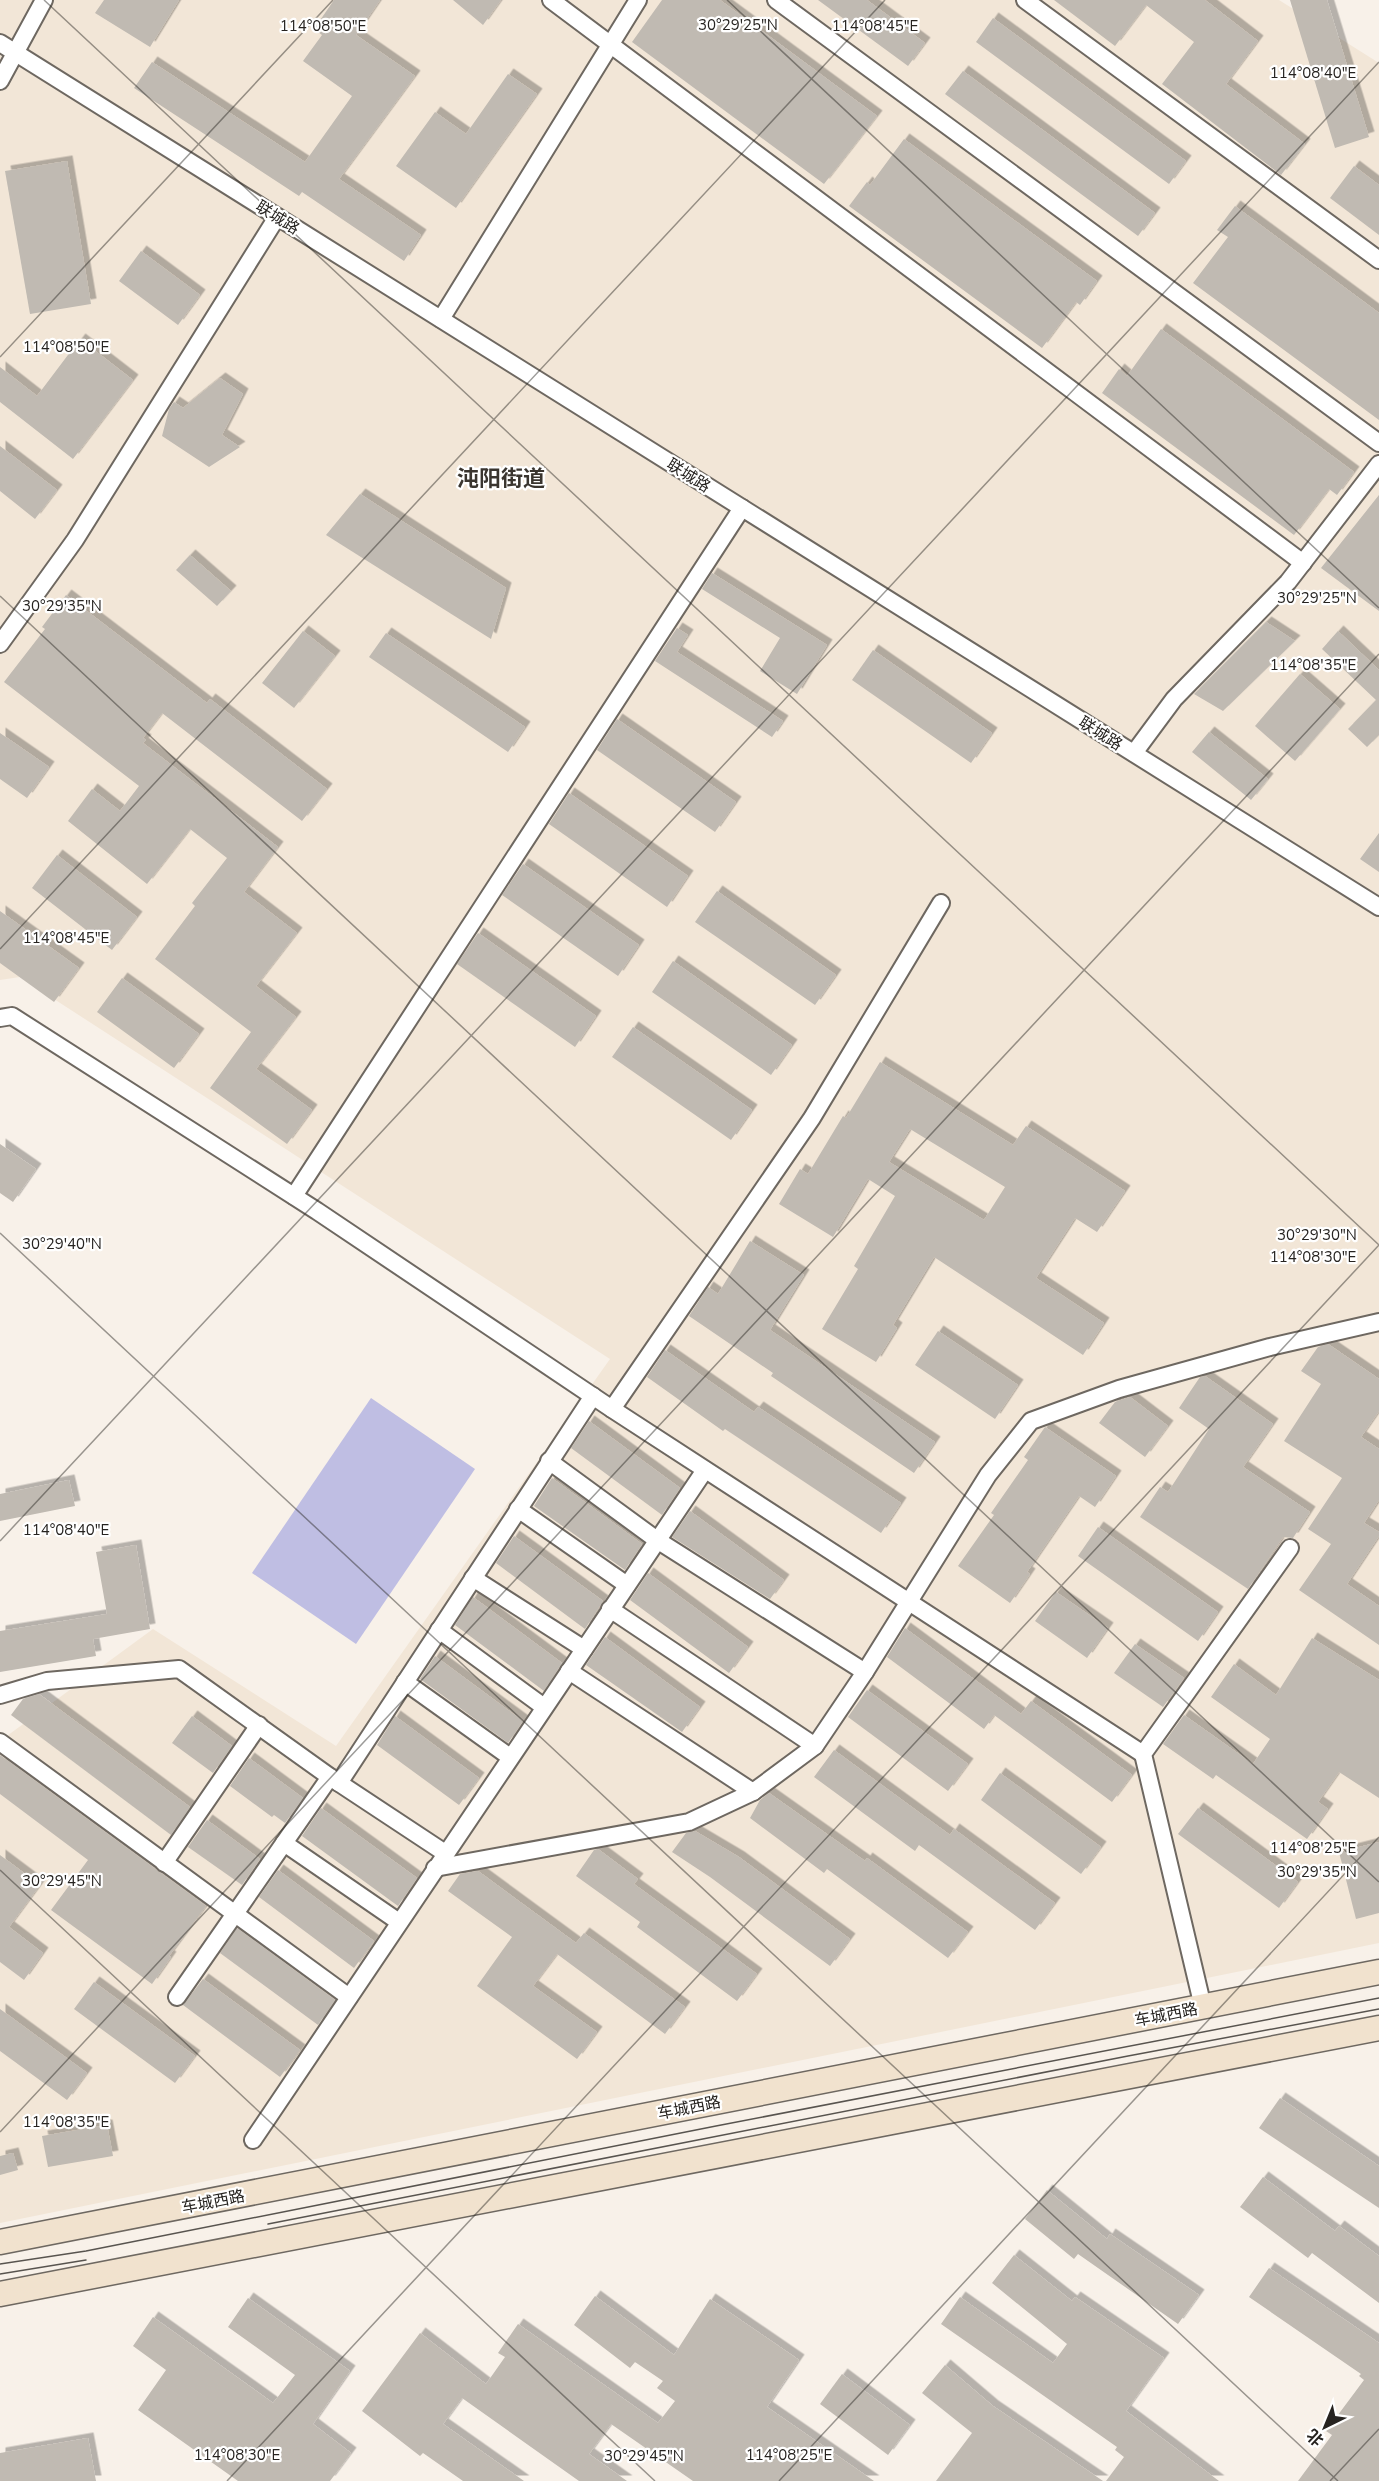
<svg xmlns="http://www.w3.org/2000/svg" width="1379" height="2481" font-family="'Nunito Sans','Noto Sans SC',sans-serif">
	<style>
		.built { fill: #f2e6d7 }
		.green { fill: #bfbee3 }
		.building { fill: #c0bab2; fill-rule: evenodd; filter: url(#shadow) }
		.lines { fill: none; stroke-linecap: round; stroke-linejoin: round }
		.minor-casing { stroke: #6e6861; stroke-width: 20 }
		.secondary-casing { stroke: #6e6861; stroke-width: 27 }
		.minor { stroke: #fff; stroke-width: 16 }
		.secondary { stroke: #f1e2ce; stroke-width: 24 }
		.tram { stroke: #58544f; stroke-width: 1.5 }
		.ticks { fill: none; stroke: #262320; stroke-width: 1.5; stroke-opacity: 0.45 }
		.labels { text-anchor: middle; stroke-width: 4.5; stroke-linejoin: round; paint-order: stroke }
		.street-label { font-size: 16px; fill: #262320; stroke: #fff }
		.district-label { font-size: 22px; font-weight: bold; fill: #3a352f; stroke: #fff }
		.ticks-label { font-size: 15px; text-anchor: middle; fill: #262320; stroke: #fff; stroke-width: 4.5; stroke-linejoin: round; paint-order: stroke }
	</style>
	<defs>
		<filter id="shadow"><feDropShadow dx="5.5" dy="-5.5" stdDeviation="0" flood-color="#0004"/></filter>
	</defs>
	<rect width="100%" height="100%" fill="#f8f1e9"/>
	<polygon class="built" points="0,0 1279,0 1379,63 1379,1943 0,2223 0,1741 153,1629 336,1746 610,1359 20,977 0,980"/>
	<polygon class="green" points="371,1398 475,1469 356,1644 252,1573"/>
	<g class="building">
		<polygon points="104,0 179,0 150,47 95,13"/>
		<polygon points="334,0 380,0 356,35 415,76 339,179 421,235 404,261 302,192 299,196 134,88 152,62 305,162 352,96 303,61 322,35 314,29"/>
		<polygon points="453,0 501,0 483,25"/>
		<polygon points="662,0 720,0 877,116 824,184 632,42"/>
		<polygon points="818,0 867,0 925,43 908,66"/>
		<polygon points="1054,0 1205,0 1258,41 1226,84 1305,144 1281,175 1162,84 1194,42 1146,5 1115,46"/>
		<polygon points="1290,0 1327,0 1369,137 1335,148"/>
		<polygon points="993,18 1186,161 1169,184 976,42"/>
		<polygon points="963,71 1155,213 1138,236 945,94"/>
		<polygon points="508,74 537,94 456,208 396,166 435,112 466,134"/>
		<polygon points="904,139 1097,281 1080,305 1076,302 1042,348 849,206 867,182 870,185"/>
		<polygon points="67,161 91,304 30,314 5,171"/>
		<polygon points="1354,166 1379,185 1379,235 1330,198"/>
		<polygon points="1235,206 1379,313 1379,420 1193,283 1228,237 1217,230"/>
		<polygon points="141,251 200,295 178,325 119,281"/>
		<polygon points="1161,329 1354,472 1337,495 1329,489 1294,535 1102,393 1119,369 1127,376"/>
		<polygon points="80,339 133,380 73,459 0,402 0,367 37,396"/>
		<polygon points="220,378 243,394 222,435 240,447 209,467 162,436 169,409 174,402 183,408"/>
		<polygon points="0,446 57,490 35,519 0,491"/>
		<polygon points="360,494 506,588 491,639 326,535"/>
		<polygon points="1379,495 1379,611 1321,568"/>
		<polygon points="190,555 231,591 217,606 176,570"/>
		<polygon points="712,573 827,645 797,694 760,671 780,638 702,589"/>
		<polygon points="66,595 207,703 210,699 327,789 302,821 162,713 143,738 146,740 143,743 278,847 244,892 297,933 256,986 296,1017 256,1069 312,1110 287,1144 210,1088 251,1032 155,959 195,906 192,903 227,858 190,829 147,884 68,821 92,789 120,811 139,786 4,682 45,629 42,627"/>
		<polygon points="1266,622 1295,641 1223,711 1194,694"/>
		<polygon points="677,628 688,635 677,652 783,721 772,737 655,661"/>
		<polygon points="303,631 335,656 294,708 262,683"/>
		<polygon points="1338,631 1379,670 1379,735 1367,747 1348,729 1376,700 1322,649"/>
		<polygon points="386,633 525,727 508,752 369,657"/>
		<polygon points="873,650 992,733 971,763 852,680"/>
		<polygon points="1300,674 1340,709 1295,761 1255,726"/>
		<polygon points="617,719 736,802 715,832 597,750"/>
		<polygon points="1209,732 1268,779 1251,800 1192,752"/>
		<polygon points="0,733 49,767 27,798 0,779"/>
		<polygon points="569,793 688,876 667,907 549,824"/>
		<polygon points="1379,833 1379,872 1360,859"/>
		<polygon points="57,855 137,917 112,950 32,888"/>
		<polygon points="523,864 639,945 618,976 502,895"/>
		<polygon points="717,891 836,975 815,1005 695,922"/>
		<polygon points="0,911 79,968 54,1002 0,963"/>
		<polygon points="478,933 596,1016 575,1047 457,964"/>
		<polygon points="673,961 792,1045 771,1075 652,992"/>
		<polygon points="122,978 199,1034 174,1068 97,1012"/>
		<polygon points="633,1027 752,1110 731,1140 612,1057"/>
		<path d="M880,1062L1013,1145L1026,1126L1125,1191L1097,1232L1075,1218L1036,1278L1104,1323L1083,1355L934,1257L893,1325L897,1328L876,1362L822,1329L858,1269L854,1266L895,1196L868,1179L833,1237L779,1204L800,1169L808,1174L843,1116L846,1118ZM910,1129L1005,1187L984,1220L889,1162Z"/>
		<polygon points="0,1144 36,1169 13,1202 0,1193"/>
		<polygon points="750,1241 804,1275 770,1330 935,1442 914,1473 771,1376 773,1373 689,1316 708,1287 718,1294"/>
		<polygon points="938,1331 1018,1385 995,1419 915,1365"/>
		<polygon points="1328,1344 1379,1379 1379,1411 1361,1437 1379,1449 1379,1500 1364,1523 1379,1532 1379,1536 1347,1584 1379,1606 1379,1645 1299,1590 1331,1544 1308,1529 1342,1478 1284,1441 1321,1384 1301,1371 1318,1347"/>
		<polygon points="665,1350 754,1412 758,1407 901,1503 881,1533 725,1429 723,1431 647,1377"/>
		<polygon points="1205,1376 1273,1424 1243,1467 1310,1512 1293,1538 1283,1537 1248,1589 1140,1517 1160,1487 1168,1492 1209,1429 1179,1408 1200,1377"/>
		<polygon points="1130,1397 1168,1426 1145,1457 1099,1423 1115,1402"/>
		<polygon points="589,1421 680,1488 662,1515 571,1448"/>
		<polygon points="1045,1427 1116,1476 1095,1507 1079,1496 1027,1572 1030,1574 1010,1603 958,1566 994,1515 991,1513 1028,1460 1024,1457"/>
		<polygon points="552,1478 642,1544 625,1570 534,1506"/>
		<polygon points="69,1480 75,1506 0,1521 0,1494"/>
		<polygon points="690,1511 784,1580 770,1599 672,1537"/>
		<polygon points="1098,1527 1218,1612 1198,1641 1078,1556"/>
		<polygon points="514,1536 603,1601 585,1629 496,1563"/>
		<polygon points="136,1545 150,1629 93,1639 96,1656 0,1672 0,1631 107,1614 96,1552"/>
		<polygon points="648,1573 748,1647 729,1673 630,1600"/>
		<polygon points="1056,1592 1108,1628 1087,1658 1035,1621"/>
		<polygon points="473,1597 562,1663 544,1691 455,1625"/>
		<polygon points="905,1628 1021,1714 1031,1701 1132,1775 1112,1802 994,1715 984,1729 887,1657"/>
		<polygon points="605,1637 700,1707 682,1732 586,1665"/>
		<polygon points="1312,1638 1379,1680 1379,1798 1339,1772 1318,1802 1328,1809 1307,1839 1216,1775 1213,1779 1163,1744 1184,1715 1253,1764 1270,1739 1211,1697 1234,1664 1276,1695"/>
		<polygon points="1135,1644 1184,1678 1163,1707 1114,1673"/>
		<polygon points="435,1656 523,1721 508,1743 420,1679"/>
		<polygon points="867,1690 968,1764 948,1791 848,1717"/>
		<polygon points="39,1694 190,1807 171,1835 11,1715 23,1699"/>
		<polygon points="192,1716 232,1746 213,1773 172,1743"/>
		<polygon points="395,1716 479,1778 459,1805 377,1745"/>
		<polygon points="834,1750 950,1835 954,1829 1055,1903 1035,1930 919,1845 915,1851 814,1777"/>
		<polygon points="0,1755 206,1906 169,1956 171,1957 152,1984 51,1910 88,1860 0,1794"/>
		<polygon points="249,1758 303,1798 285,1823 274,1815 272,1817 230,1786"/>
		<polygon points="1000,1773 1101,1847 1081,1874 981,1800"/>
		<polygon points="769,1793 865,1861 867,1858 968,1932 948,1958 827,1869 824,1873 750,1818 760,1800"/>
		<polygon points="321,1808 417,1878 398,1906 302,1836"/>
		<polygon points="1198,1808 1298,1882 1279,1908 1178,1834"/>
		<polygon points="207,1820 260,1859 242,1885 188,1847"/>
		<polygon points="695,1831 739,1857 850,1939 830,1966 710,1877 672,1852 686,1833"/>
		<polygon points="1379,1842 1379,1913 1356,1919 1339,1852"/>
		<polygon points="598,1849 638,1879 634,1884 757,1974 737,2001 637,1927 640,1922 576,1876 594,1850"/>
		<polygon points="0,1855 40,1885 9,1927 43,1953 24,1980 0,1962"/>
		<polygon points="278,1870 374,1941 354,1968 259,1897"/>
		<polygon points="478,1871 576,1943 584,1933 685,2007 665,2034 557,1954 533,1986 597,2032 577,2059 477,1986 512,1937 448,1891 460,1874"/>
		<polygon points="237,1928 335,2000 318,2025 220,1953"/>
		<polygon points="203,1979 300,2050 280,2077 183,2005"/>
		<polygon points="94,1982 195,2056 175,2083 74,2009"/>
		<polygon points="0,2009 87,2073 67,2100 0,2051"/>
		<polygon points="1280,2098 1379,2166 1379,2208 1259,2128"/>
		<polygon points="107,2125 113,2156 48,2167 42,2136"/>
		<polygon points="13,2153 18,2170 0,2175 0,2156"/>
		<polygon points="1263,2177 1335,2231 1339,2226 1379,2256 1379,2303 1312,2253 1308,2258 1240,2207"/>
		<polygon points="1047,2190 1107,2239 1110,2234 1199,2295 1178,2324 1078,2254 1074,2259 1025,2219"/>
		<polygon points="1014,2255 1072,2301 1075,2297 1164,2358 1126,2411 1219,2481 1106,2481 1124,2457 1115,2450 1117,2447 941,2324 960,2297 1053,2363 1067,2344 992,2283"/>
		<polygon points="1269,2268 1379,2343 1379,2481 1298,2481 1332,2435 1326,2431 1364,2380 1359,2376 1361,2374 1249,2297"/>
		<polygon points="595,2296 674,2355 710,2299 799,2360 767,2407 874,2481 693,2481 611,2424 589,2454 627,2481 579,2481 462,2398 443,2424 524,2481 463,2481 423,2453 420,2456 362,2411 420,2333 486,2384 505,2357 498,2353 518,2324 658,2423 675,2401 657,2388 663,2381 635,2362 630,2368 574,2325"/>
		<polygon points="248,2298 350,2371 313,2424 351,2453 330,2481 238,2481 138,2410 166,2370 133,2346 153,2317 273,2403 295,2375 228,2327"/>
		<polygon points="945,2365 993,2406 1103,2481 936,2481 972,2433 922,2393"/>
		<polygon points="842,2374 910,2425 888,2455 820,2404"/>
		<polygon points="88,2438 96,2481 0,2481 0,2453"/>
	</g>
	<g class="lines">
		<defs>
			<g id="minor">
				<polyline points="551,0 1303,563"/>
				<polyline points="776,0 1379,443"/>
				<polyline points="1025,0 1379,260"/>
				<polyline points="0,43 1379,907"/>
				<polyline points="0,81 44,0"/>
				<polyline points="441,319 638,0"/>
				<polyline points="0,644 75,540 277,217"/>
				<polyline points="1134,753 1174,699 1288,582 1379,464"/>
				<polyline points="0,1018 12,1016 317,1211 612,1409 1143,1754"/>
				<polyline points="294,1196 742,508"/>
				<polyline points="612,1409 812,1118 941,903"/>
				<polyline points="549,1461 657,1540 865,1672"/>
				<polyline points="518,1509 627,1585"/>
				<polyline points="473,1578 584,1649"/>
				<polyline points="610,1609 815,1746"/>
				<polyline points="439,1630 544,1707"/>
				<polyline points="569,1671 753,1792"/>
				<polyline points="405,1682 510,1757"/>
				<polyline points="0,1695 47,1681 179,1669 330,1777 445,1853"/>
				<polyline points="0,1742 349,1997"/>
				<polyline points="339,1783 593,1396"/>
				<polyline points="284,1843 399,1922"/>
				<polyline points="164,1863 259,1725"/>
				<polyline points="435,1868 689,1822 753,1792 815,1746 865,1672 988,1475 1031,1421 1119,1389 1270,1347 1379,1322"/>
				<polyline points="177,1997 330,1777"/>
				<polyline points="1203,2007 1143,1754 1290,1548"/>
				<polyline points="253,2140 705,1470"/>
			</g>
			<g id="secondary">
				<polyline points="0,2242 1379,1972"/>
				<polyline points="0,2294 1379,2028"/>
			</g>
		</defs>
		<use href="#minor" class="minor-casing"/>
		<use href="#secondary" class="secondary-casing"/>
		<use href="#minor" class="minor"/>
		<use href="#secondary" class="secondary"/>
		<g class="tram">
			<polyline points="268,2224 1128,2056 1379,2009"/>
			<polyline points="0,2264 86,2251 716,2126 1379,1998"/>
			<polyline points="0,2274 86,2260"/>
		</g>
	</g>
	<path class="ticks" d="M44,0L1379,1245M727,0L1379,608M0,357L333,0M0,596L1379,1882M0,949L885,0M0,1233L1338,2481M0,1541L1379,62M0,1870L655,2481M0,2132L1379,654M227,2481L1379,1245M779,2481L1379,1837M1330,2481L1379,2429"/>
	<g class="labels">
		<g class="street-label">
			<text transform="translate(278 217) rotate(32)" y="6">联城路</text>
			<text transform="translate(689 475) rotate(32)" y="6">联城路</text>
			<text transform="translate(1101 733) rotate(32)" y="6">联城路</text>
			<text transform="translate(1166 2014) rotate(-11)" y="6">车城西路</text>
			<text transform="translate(689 2107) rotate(-11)" y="6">车城西路</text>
			<text transform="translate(213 2201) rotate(-11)" y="6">车城西路</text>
		</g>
		<g class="district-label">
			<text x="501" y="486">沌阳街道</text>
		</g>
	</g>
	<g class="ticks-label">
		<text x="738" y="30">30°29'25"N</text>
		<text x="323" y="31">114°08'50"E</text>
		<text x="875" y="31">114°08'45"E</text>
		<text x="1313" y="78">114°08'40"E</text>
		<text x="66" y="352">114°08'50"E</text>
		<text x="1317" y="603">30°29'25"N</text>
		<text x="62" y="611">30°29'35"N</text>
		<text x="1313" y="670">114°08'35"E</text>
		<text x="66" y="943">114°08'45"E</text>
		<text x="1317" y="1240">30°29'30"N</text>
		<text x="62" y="1249">30°29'40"N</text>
		<text x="1313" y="1262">114°08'30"E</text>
		<text x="66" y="1535">114°08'40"E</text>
		<text x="1313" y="1853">114°08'25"E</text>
		<text x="1317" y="1877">30°29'35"N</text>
		<text x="62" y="1886">30°29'45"N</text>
		<text x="66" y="2127">114°08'35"E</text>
		<text x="237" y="2460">114°08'30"E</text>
		<text x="789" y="2460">114°08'25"E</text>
		<text x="644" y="2461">30°29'45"N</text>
	</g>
	<g transform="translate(1325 2427) rotate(223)" stroke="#ffffff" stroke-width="4.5" paint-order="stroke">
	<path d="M0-4.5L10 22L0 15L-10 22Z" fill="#262320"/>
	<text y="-9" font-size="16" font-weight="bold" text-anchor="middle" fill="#262320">北</text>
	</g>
</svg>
